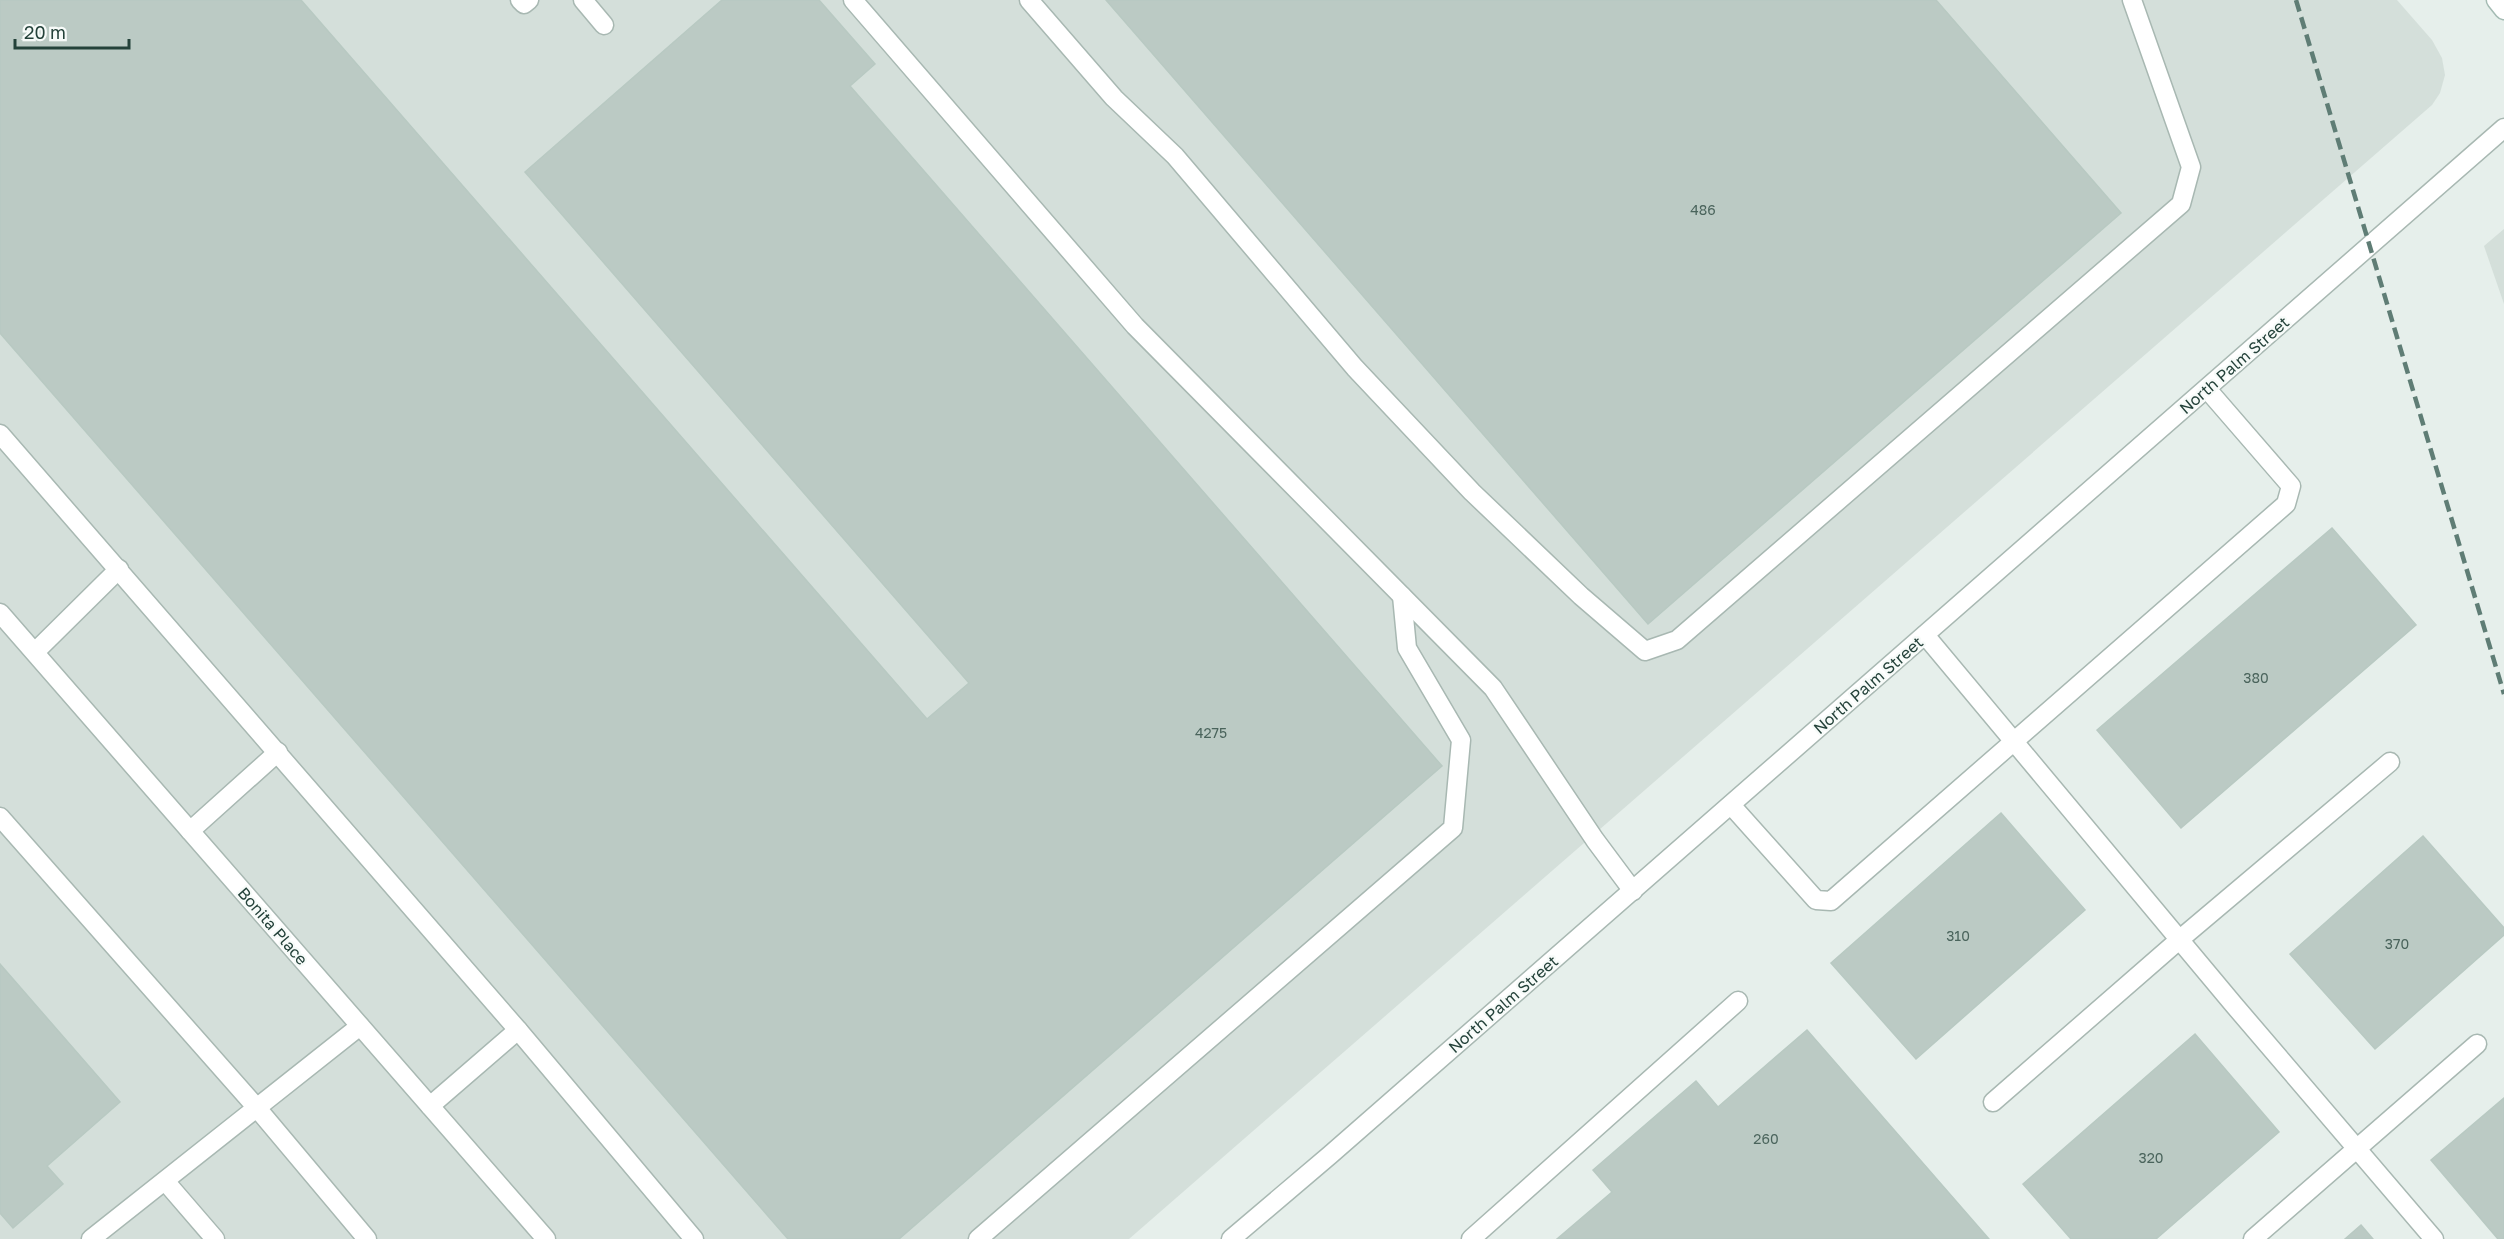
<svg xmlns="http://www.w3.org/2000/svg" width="2504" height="1239" font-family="'Golos Text',sans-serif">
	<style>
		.built { fill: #d4dfda }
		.building { fill: #bbcac4; stroke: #b8c9c2; stroke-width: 1.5 }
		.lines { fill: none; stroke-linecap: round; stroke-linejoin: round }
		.lane-casing { stroke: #a8b8b2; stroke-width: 21 }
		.street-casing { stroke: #a8b8b2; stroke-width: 21 }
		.secondary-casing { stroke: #a4bbb3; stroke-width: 21 }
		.lane { stroke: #fff; stroke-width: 18 }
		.street { stroke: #fff; stroke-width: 18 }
		.secondary { stroke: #fff; stroke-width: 18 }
		.rail { stroke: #5f7d75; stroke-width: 4.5; stroke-dasharray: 12 6; stroke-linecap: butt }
		.labels { text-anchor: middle; stroke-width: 4.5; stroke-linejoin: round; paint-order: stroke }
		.number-label { font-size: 14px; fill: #4a645c }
		.street-label { font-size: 16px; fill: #24423a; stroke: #f7fbf9 }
	</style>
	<rect width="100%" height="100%" fill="#e6efeb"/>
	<g class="built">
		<polygon points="0,0 2397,0 2432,40 2442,58 2445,75 2440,93 2432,105 1129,1239 0,1239"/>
		<polygon points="2504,229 2504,304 2484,246"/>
	</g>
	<g class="building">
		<polygon points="0,0 301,0 927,719 969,683 525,172 722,0 819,0 875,64 850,86 1442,766 899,1239 788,1239 0,333"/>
		<polygon points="1106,0 1936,0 2121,213 1648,624"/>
		<polygon points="2332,528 2416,625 2181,828 2097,730"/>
		<polygon points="2001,813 2085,910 1916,1059 1831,963"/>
		<polygon points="2423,836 2504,928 2504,935 2375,1049 2290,954"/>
		<polygon points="0,964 120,1102 47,1166 63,1184 13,1228 0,1213"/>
		<polygon points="1807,1030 1989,1239 1557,1239 1612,1192 1593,1170 1696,1081 1718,1107"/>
		<polygon points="2195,1034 2279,1132 2156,1239 2071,1239 2023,1184"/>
		<polygon points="2504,1098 2504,1239 2498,1239 2431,1160"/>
		<polygon points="2361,1225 2373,1239 2345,1239"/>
	</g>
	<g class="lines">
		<defs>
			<g id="lane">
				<polyline points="520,0 524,4 529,0"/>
				<polyline points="583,0 604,25"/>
				<polyline points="853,0 1135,326 1493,688 1595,840 1633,891"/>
				<polyline points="1029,0 1114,98 1175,156 1355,368 1472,492 1581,596 1645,651 1677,640 2181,204 2191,167 2132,0"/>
				<polyline points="0,434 518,1030 694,1239"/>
				<polyline points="1925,635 2234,1005 2434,1239"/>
				<polyline points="35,652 119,569"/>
				<polyline points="1731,805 1816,900 1831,901 2286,504 2291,486 2207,389"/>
				<polyline points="0,817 257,1108 367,1239"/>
				<polyline points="190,831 278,752"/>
				<polyline points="1993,1102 2179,940 2390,762"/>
				<polyline points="430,1106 518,1030"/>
				<polyline points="165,1181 215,1239"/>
				<polyline points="91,1239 360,1026"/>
				<polyline points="978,1239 1453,828 1461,740 1407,648 1402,596"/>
				<polyline points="1471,1239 1738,1001"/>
				<polyline points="2253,1239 2477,1044"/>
			</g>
			<g id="street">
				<polyline points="0,613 546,1239"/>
				<polyline points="1231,1239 1330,1155 2504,128"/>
			</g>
			<polyline id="secondary" points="2496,0 2504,10"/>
		</defs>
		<use href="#lane" class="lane-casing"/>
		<use href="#street" class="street-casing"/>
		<use href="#secondary" class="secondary-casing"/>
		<use href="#lane" class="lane"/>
		<use href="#street" class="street"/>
		<use href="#secondary" class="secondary"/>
		<polyline class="rail" points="2296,0 2504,694"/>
	</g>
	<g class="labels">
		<g class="number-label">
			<text x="1703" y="215">486</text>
			<text x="2256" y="683">380</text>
			<text x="1211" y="738">4275</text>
			<text x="1958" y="941">310</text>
			<text x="2397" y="949">370</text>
			<text x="1766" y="1144">260</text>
			<text x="2151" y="1163">320</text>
		</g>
		<g class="street-label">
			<text transform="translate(2234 365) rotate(-41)" y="6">North Palm Street</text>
			<text transform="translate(1868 685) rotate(-41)" y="6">North Palm Street</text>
			<text transform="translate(273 926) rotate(49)" y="6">Bonita Place</text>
			<text transform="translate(1503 1004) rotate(-41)" y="6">North Palm Street</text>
		</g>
	</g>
	<path d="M15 39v9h114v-9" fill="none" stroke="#24423a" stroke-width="3"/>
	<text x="24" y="39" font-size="18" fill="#24423a" stroke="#f7fbf9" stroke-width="4.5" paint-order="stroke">20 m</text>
</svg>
